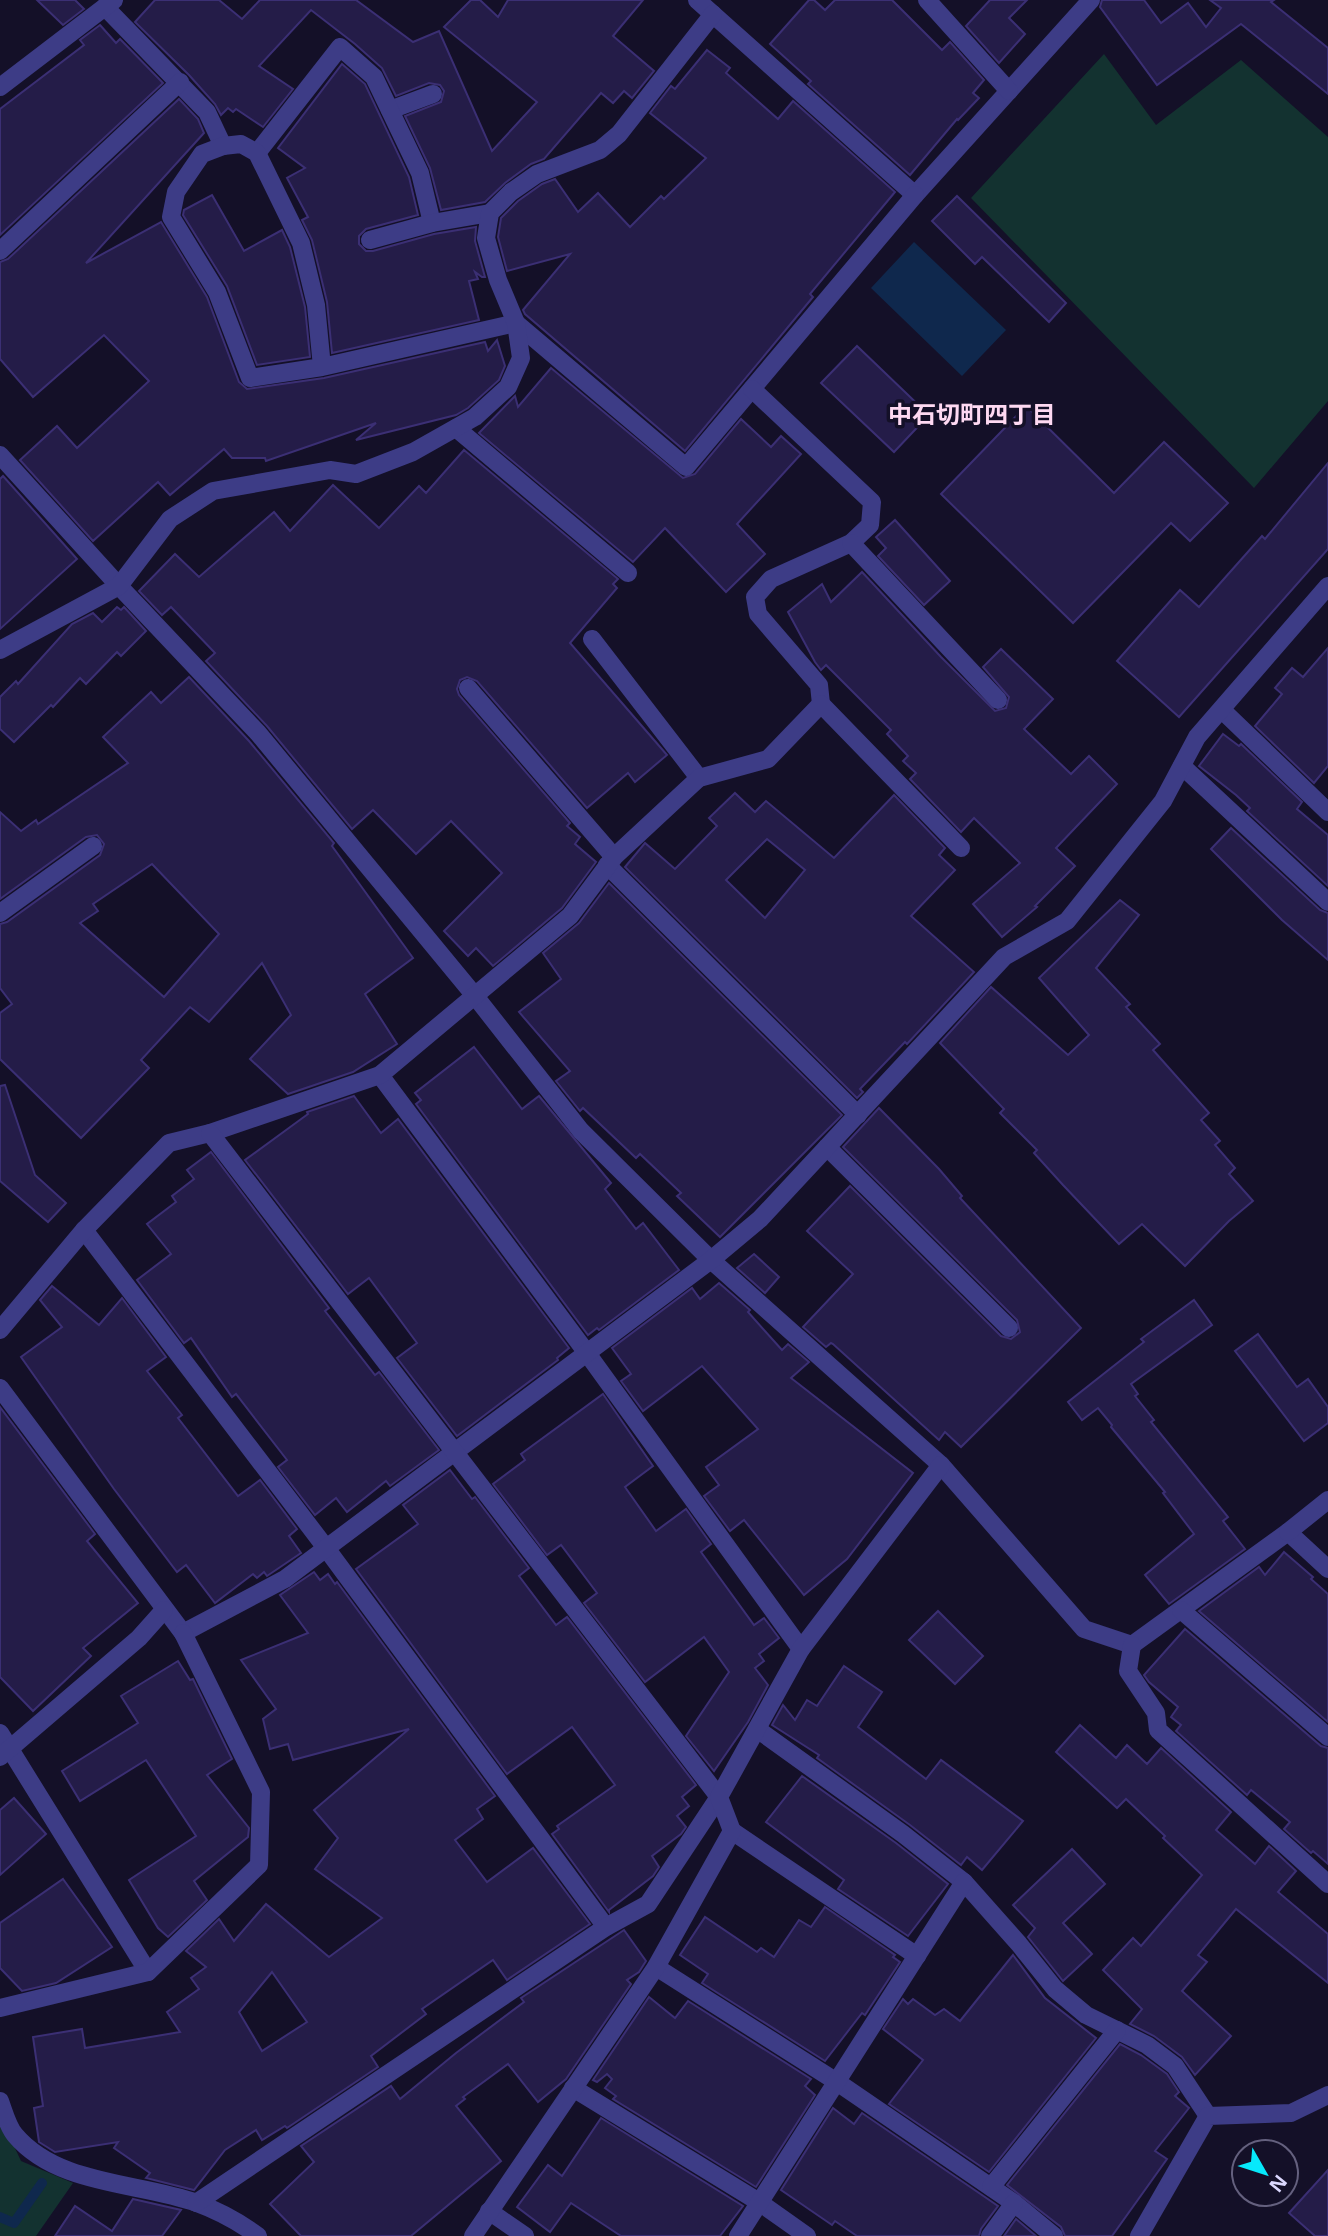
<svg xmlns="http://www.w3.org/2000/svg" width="1328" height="2236" font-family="'Noto Sans','Noto Sans JP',sans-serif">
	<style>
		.green { fill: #133230 }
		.water { fill: #0f284d }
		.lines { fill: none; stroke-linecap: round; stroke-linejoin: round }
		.stream { stroke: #0f284d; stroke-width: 10 }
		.building { fill: #241c48; stroke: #3b2f74; stroke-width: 2; fill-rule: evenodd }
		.minor { stroke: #3d3c86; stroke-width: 18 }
		.tertiary { stroke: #3d3c86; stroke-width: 18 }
		.labels { text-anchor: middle; stroke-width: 7; stroke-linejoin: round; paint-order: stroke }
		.neighbourhood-label { font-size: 24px; font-weight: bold; fill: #fed9f2; stroke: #141028 }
	</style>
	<rect width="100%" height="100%" fill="#141028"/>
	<g class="green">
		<polygon points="1104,54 1156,125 1241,60 1328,137 1328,401 1254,488 971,198"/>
		<polygon points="0,2116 21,2161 73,2183 36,2236 0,2236"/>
	</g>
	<polygon class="water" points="914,242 1006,330 962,376 871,288"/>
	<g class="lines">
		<polyline class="stream" points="0,2217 14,2223 42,2183"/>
	</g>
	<g class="building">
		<polygon points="37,0 75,0 84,9 63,25"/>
		<polygon points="155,0 219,0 242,19 260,0 356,0 413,42 439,31 492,151 537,102 444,27 471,0 480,0 498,17 508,0 643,0 613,36 654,71 632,98 624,91 613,103 601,93 544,159 531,164 505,183 485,202 441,210 430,168 405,116 441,102 444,91 440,85 429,83 396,96 382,68 355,44 311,10 259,66 293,89 263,127 236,109 233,112 228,108 221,115 215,104 189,75 135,22"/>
		<polygon points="809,0 814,0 825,10 835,0 892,0 942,50 950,42 984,80 973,93 979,98 958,120 957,119 910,175 808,84 811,81 770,44"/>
		<polygon points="990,0 1027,0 1009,18 1025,34 999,63 966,26"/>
		<polygon points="1102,0 1144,0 1161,23 1188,3 1206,27 1221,8 1210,0 1274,0 1271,2 1328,48 1328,94 1241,24 1157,85 1100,7"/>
		<polygon points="100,25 116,43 120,39 163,83 0,235 0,109 84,45 80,40"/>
		<polygon points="707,50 730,68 726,73 778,119 793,101 895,192 810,294 813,297 685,451 525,314 523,310 570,254 507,271 498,237 501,218 518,201 542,184 555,179 578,212 598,193 630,227 661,196 664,199 706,158 650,113 671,86 675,89"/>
		<polygon points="342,64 365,84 409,177 418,215 366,229 359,236 359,244 366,251 373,251 434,234 476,227 475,241 485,277 482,277 475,272 478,279 469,281 479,320 332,353 327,302 312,240 302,220 308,217 287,178 305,168 278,148"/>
		<polygon points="179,99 198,119 204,133 86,263 161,222 207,297 239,382 247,389 324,378 485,342 488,351 497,340 505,366 499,380 468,408 456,415 356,440 376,423 266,461 265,458 232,458 224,449 170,495 158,482 93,541 20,460 57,426 77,448 149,381 104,335 33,397 0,359 0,262 8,259"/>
		<polygon points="212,195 244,251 282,230 290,247 305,307 310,357 257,365 227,286 183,215 184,210"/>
		<polygon points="957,196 1066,303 1049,322 982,257 975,264 932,221"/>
		<polygon points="857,346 929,415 894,452 821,383"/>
		<polygon points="551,368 683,478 695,474 741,419 771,447 781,436 801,454 737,524 765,554 726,592 665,528 633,562 479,433 515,396 518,407"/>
		<polygon points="1026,406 1114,493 1164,442 1228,503 1190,541 1171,523 1073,623 941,494"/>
		<polygon points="464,450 618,579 613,584 617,588 570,643 667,755 635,782 628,773 587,808 477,681 467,677 460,680 457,689 459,695 570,823 567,826 580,837 575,844 596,862 562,908 493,966 476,948 468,956 444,931 502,873 451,821 416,854 373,810 352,829 267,726 206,661 215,653 171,607 162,615 139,591 175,554 199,577 274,512 290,531 333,485 379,528 419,486 426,493"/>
		<polygon points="1328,463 1328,549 1179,717 1117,661 1180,590 1199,607 1262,536 1265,539"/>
		<polygon points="3,476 77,559 0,629 0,479"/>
		<polygon points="895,520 950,581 924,605 878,556 886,548 876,537"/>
		<polygon points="862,572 941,657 995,711 1006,708 1009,697 983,667 1001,649 1053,699 1024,729 1071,774 1089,756 1117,784 1056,848 1075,866 1035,906 1037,907 1002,937 973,904 1020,863 974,818 961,832 910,779 916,773 903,761 908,756 887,734 891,730 826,665 821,670 815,662 788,612 822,584 831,602"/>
		<polygon points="117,607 121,610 124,607 146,631 121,656 117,652 86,684 80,678 53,707 51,705 14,742 0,729 0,697 16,681 18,684 72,624 93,613 102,622"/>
		<polygon points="1328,648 1328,766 1314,783 1255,726 1282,694 1275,688 1292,668 1303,677"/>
		<path d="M189,677L249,741L334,843L332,846L413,958L365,994L397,1044L353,1072L288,1094L250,1059L291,1015L262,963L209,1022L190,1007L141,1060L149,1068L81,1138L0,1059V1013L12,1004L0,988V924L7,922L100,855L104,844L97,835L86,837L0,899V812L21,831L36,820L38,824L128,763L103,737L151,692L161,703ZM152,864L219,934L164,997L80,923L98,911L93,904Z"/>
		<polygon points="1223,734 1239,746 1241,744 1302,802 1297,809 1328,835 1328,886 1247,811 1250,808 1236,795 1199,766"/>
		<path d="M735,793L755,812L766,801L834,858L894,795L945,848L939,855L955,870L911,916L974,972L907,1044L905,1042L860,1089L863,1092L857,1098L625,867L645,843L675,869L717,826L709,818ZM767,839L805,870L765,918L726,880Z"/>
		<polygon points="1231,828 1320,910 1328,913 1328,960 1282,920 1211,849"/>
		<polygon points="609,883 842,1115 720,1237 677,1196 681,1193 640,1154 636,1158 583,1108 580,1111 556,1081 570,1071 519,1012 561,979 543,953 579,923"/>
		<polygon points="1120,900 1139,915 1096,968 1130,1004 1126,1007 1160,1044 1153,1050 1209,1113 1201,1120 1220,1141 1215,1145 1235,1168 1229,1174 1253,1201 1229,1221 1185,1266 1142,1224 1119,1244 1063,1185 1034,1153 1037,1150 1000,1113 1004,1109 940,1043 991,987 1068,1055 1089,1035 1039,978"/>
		<polygon points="474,1047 522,1109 539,1096 611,1183 605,1189 636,1229 643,1223 679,1270 599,1330 597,1328 588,1335 416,1104 421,1100 415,1093"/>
		<polygon points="5,1085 35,1175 66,1203 48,1222 0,1181 0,1086"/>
		<polygon points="354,1096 381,1133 398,1119 569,1348 557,1358 558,1360 457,1436 397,1358 417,1343 369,1278 348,1294 245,1160 308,1114 307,1112"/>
		<polygon points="879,1108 939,1169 962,1196 960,1198 1081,1328 961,1447 945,1432 939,1440 833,1344 831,1343 826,1347 803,1327 853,1274 807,1231 850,1186 1001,1336 1011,1339 1020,1332 1017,1320 843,1147"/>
		<polygon points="211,1152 329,1308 325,1311 375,1375 379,1372 439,1450 390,1486 386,1481 347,1512 336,1498 315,1515 278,1467 287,1460 236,1394 232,1397 191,1338 184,1343 137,1280 171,1254 147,1224 176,1202 172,1196 194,1179 187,1170"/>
		<polygon points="754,1254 779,1277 765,1293 737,1268"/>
		<polygon points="719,1283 750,1310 748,1312 782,1350 788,1344 809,1362 791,1378 913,1473 847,1559 804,1595 744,1520 730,1531 704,1496 719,1485 706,1467 758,1429 702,1366 643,1411 621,1381 631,1374 612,1348 692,1288 700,1299"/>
		<polygon points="52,1286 99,1325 122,1298 166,1357 147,1371 182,1415 178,1418 238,1496 260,1480 297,1529 289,1536 301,1553 267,1576 264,1572 257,1578 253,1574 215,1603 186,1565 177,1572 114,1489 21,1357 62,1327 40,1300"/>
		<polygon points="1194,1300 1212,1325 1131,1384 1138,1394 1135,1396 1154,1420 1151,1422 1228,1517 1223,1521 1245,1549 1169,1604 1145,1575 1194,1534 1163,1493 1165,1492 1111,1427 1112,1425 1098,1408 1082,1420 1068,1402 1144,1342 1141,1339"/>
		<polygon points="1258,1334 1297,1387 1308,1379 1328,1407 1328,1423 1304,1441 1235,1351"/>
		<polygon points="603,1394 653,1466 625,1487 656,1531 686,1509 711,1544 701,1552 754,1625 764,1618 779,1638 759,1654 764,1661 755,1668 768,1685 748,1722 714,1771 686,1736 729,1672 704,1637 645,1682 584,1603 597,1593 561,1545 547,1555 493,1484 525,1460 521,1454"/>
		<polygon points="0,1407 95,1534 87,1541 138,1603 83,1648 91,1656 33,1711 0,1677"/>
		<polygon points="450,1470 472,1499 475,1497 529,1568 519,1576 556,1625 567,1617 696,1785 682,1797 689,1806 677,1816 686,1827 681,1834 652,1856 659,1867 653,1876 609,1910 609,1912 552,1834 559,1829 557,1826 615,1785 572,1727 507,1774 356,1569 418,1524 403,1505"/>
		<polygon points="1284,1552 1313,1577 1311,1579 1328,1594 1328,1722 1199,1611 1259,1567 1265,1575"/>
		<path d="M314,1572L320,1580L328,1574L335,1584L337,1582L495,1796L477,1809L483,1819L455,1840L487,1882L533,1848L590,1924L507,1980L493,1960L422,2009L426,2014L371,2056L378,2067L287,2128L285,2126L262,2140L256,2130L225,2150L194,2190L146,2178L150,2173L114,2148L118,2142L55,2152L39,2142L34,2108L43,2106L33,2037L82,2029L85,2048L180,2032L167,2012L199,1989L191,1978L206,1967L186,1951L219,1919L234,1941L266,1904L329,1957L382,1918L315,1869L338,1838L314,1810L409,1729L293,1760L288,1744L270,1749L263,1719L276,1709L241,1660L308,1633L280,1595ZM272,1972L307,2022L262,2051L239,2012Z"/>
		<polygon points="938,1611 983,1656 955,1684 909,1640"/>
		<polygon points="1185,1629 1321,1746 1328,1748 1328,1864 1313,1851 1311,1853 1284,1829 1290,1822 1251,1790 1247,1795 1176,1731 1181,1725 1171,1717 1178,1707 1149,1682 1144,1675"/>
		<polygon points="178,1661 190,1680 193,1679 232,1759 207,1775 249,1828 248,1837 194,1881 207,1900 168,1937 158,1928 129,1880 196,1836 146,1760 80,1801 62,1771 138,1723 121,1696"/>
		<polygon points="844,1666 882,1692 858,1727 926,1779 941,1760 1023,1821 982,1870 967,1857 961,1865 910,1825 817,1758 819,1755 772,1725 783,1705 795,1720 807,1700 817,1706"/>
		<polygon points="1080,1725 1116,1758 1127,1745 1147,1764 1161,1748 1231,1812 1216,1830 1255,1864 1269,1846 1296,1871 1278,1892 1328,1934 1328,1983 1236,1909 1198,1955 1207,1962 1182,1991 1231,2036 1195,2075 1182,2057 1154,2036 1130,2024 1142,2009 1103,1970 1133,1938 1141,1946 1202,1875 1163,1838 1165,1836 1126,1799 1117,1808 1056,1752"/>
		<polygon points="802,1776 896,1843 948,1884 908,1936 838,1889 844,1880 766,1822"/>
		<polygon points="14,1798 46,1834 0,1875 0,1810"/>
		<polygon points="1072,1849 1105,1884 1063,1923 1092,1954 1063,1981 1028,1937 1035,1928 1013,1905"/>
		<polygon points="63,1879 112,1947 56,1983 22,1991 0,1968 0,1923"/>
		<polygon points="825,1907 895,1955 893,1957 900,1962 865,2015 862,2013 825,2061 702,1983 708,1974 680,1955 705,1917 757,1952 761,1948 774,1957 799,1920 811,1927"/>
		<polygon points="624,1930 646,1961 639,1972 627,1980 631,1984 566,2079 538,2102 508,2064 463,2097 465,2099 456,2106 501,2161 411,2236 301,2236 270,2204 314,2162 301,2146 391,2086 400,2099 456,2053 524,2002 521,1998"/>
		<polygon points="1013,1955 1045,1998 1096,2038 989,2172 889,2104 923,2060 883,2029 903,1999 908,2004 913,1999 935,2015 944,2009 960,2021"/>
		<polygon points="649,1997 675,2018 688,2001 811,2079 805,2086 815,2095 756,2187 613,2099 616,2096 605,2088 612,2079 607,2074 597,2082 593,2080"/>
		<polygon points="1120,2044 1141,2055 1167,2074 1179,2092 1175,2096 1189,2108 1155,2151 1167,2159 1112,2236 1065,2236 1061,2227 1007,2185"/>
		<polygon points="833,2108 854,2124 862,2113 998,2206 981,2229 979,2236 857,2236 835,2221 832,2225 781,2190"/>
		<polygon points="601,2118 743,2206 720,2236 621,2236 571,2203 550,2232 517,2207 548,2165 562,2176"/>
		<polygon points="1328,2170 1328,2236 1315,2236 1289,2213"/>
		<polygon points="133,2199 181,2210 162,2236 55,2236 75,2206 112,2231"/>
		<polygon points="1016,2219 1036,2236 1004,2236"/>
	</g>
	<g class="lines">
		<g class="minor">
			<polyline points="697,0 915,195 1091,0"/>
			<polyline points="927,0 1009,91"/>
			<polyline points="105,7 207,112 223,146"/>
			<polyline points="390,110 433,94"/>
			<polyline points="257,153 340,47 374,77 420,173 432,223"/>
			<polyline points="370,240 432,223 490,213"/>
			<polyline points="0,251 180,82"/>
			<polyline points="322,367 316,305 301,243 257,153 241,144 223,146 202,154 176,192 171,217 217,292 250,378 322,367 516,323 686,467 915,195"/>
			<polyline points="752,389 872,502 870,525 851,543 771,579 755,597 758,614 819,685 821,704"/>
			<polyline points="456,428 628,573"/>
			<polyline points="0,455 119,586 258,733 475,996 581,1131 711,1260 941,1465 1084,1629 1132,1645 1288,1532 1328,1569"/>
			<polyline points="851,543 998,700"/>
			<polyline points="592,639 699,778"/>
			<polyline points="0,650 119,586 170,519 213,491 330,470 356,474 413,452 475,417 508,387 521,358 516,323 498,280 486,238 490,213 511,192 537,174 600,150 619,134 713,14"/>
			<polyline points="468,688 614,857"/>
			<polyline points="1222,710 1328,812"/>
			<polyline points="1182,766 1328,902"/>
			<polyline points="607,865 858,1115"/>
			<polyline points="0,913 93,846"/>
			<polyline points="380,1075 587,1353 801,1649"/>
			<polyline points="827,1147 1009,1328"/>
			<polyline points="84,1230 326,1548 606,1927"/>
			<polyline points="0,1330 84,1230 169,1143 210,1133 380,1075 570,916 614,857 699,778 768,759 821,704 961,848"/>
			<polyline points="0,1388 183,1633 285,1579 711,1260 760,1219 1004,957 1067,921 1163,801 1197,737 1328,586"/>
			<polyline points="1288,1532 1328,1500"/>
			<polyline points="1181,1610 1328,1737"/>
			<polyline points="1132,1645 1128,1671 1156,1713 1158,1730 1328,1884"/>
			<polyline points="757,1729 903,1834 964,1882 1019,1944 1055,1989 1086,2015 1147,2045 1175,2066 1208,2116"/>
			<polyline points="0,1733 148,1972"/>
			<polyline points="0,1757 139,1638 164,1610"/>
			<polyline points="732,1831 917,1956"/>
			<polyline points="656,1967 837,2082 1014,2203 1054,2236"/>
			<polyline points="0,2008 148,1972 259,1865 261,1792 183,1633"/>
			<polyline points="573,2088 759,2202 807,2236"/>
			<path d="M0,2101C4,2112 8,2127 15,2135C58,2186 139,2182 197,2203C219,2211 239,2222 258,2236"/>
			<polyline points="991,2187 1117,2030"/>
			<polyline points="196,2203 606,1927 648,1904 719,1797 210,1133"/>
			<polyline points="489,2211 525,2236"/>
			<polyline points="473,2236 656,1967 732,1831 719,1797 801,1649 941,1465"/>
			<polyline points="738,2236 964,1882"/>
			<polyline points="990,2236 1014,2203"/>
			<polyline points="1139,2236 1208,2116 1291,2113 1328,2095"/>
		</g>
		<polyline class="tertiary" points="0,87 114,0"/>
	</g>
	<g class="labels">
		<g class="neighbourhood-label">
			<text x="972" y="423">中石切町四丁目</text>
		</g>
	</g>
	<g transform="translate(1265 2173) rotate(129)"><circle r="33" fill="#141028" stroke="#64607e" stroke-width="2"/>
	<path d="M0-5L12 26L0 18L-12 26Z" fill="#07e9fb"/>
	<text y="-10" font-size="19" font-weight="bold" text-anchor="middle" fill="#dbd7fe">N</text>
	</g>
</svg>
